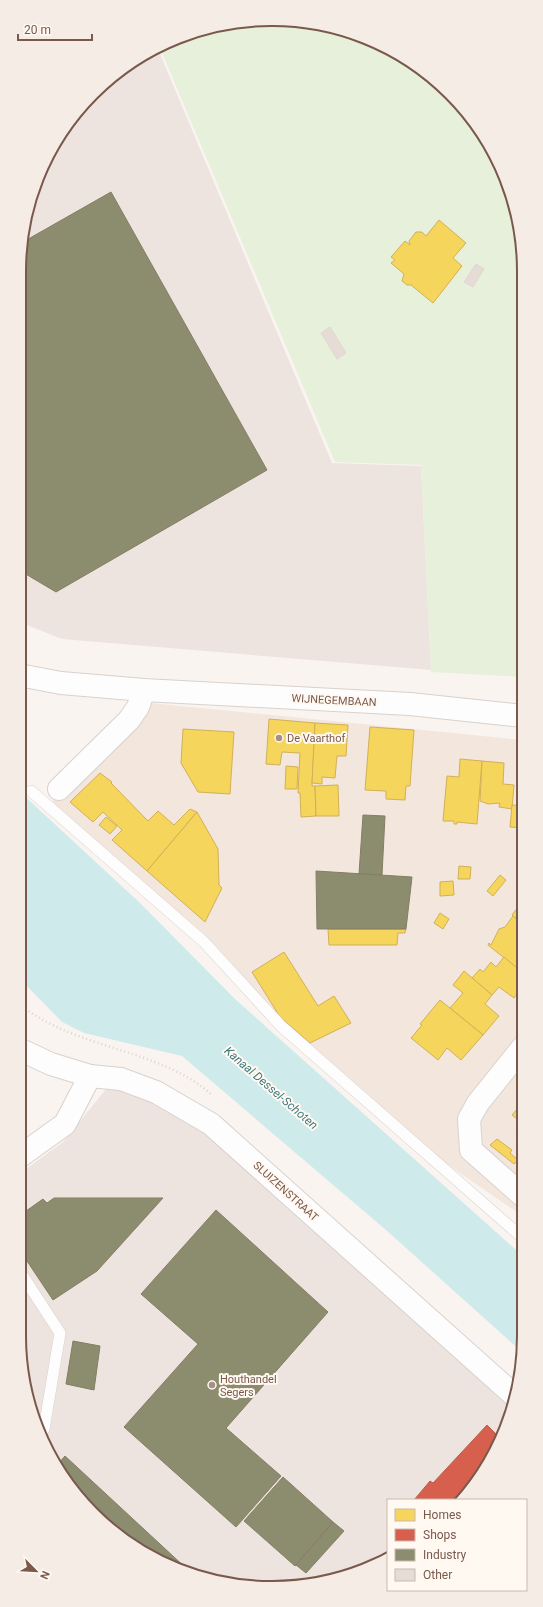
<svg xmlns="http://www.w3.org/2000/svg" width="543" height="1607" font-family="Roboto,sans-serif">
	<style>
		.residential { fill: #f2e6dd }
		.industrial { fill: #ede4df }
		.green { fill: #e7f0da }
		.water { fill: #cfeaeb }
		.homes { fill: #f6d55c; stroke: #d1b057 }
		.shops { fill: #d6604d; stroke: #ba5e4d }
		.industry { fill: #8c8c6e; stroke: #877d64 }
		.building { fill: #e6dcd6; stroke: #e2d7d1 }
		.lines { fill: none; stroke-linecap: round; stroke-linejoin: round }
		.service-casing { stroke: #d9d1cd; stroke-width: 12 }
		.minor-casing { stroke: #d9d1cd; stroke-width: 24 }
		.tertiary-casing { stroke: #d9d1cd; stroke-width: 24 }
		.path { stroke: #dcd3cf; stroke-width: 2.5; stroke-dasharray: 1 3; stroke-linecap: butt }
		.service { stroke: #fefdfd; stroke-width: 11 }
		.minor { stroke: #fefdfd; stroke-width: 22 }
		.tertiary { stroke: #fefdfd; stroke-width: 22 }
		.poi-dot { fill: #a68f85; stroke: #fff9f2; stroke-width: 1.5 }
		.labels { text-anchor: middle; stroke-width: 4; stroke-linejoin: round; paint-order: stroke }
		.street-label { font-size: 11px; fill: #7a594c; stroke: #fff9f2 }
		.poi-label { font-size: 11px; fill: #7a594c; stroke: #fff9f2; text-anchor: start }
		.water-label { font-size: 12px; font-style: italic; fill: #3e7a7f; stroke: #fff9f2 }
		.rim { fill: none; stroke: #7a594c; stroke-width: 2 }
	</style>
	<rect width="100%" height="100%" fill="#f9f4ef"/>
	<polygon class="residential" points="150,703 523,740 524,1217 428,1151 252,992 51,803"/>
	<g class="industrial">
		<polygon points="158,49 332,463 421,466 431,670 62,639 19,622 19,272 28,206 71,118 145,53"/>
		<polygon points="115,1078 218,1124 515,1401 481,1476 457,1500 388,1500 388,1556 337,1579 239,1586 160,1562 82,1502 38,1432 19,1335 19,1174 63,1142"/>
	</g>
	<polygon class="green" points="238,21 337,28 412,61 461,105 505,175 522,239 523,677 431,672 421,465 335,462 160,48"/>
	<polygon class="water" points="19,791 140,903 236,1000 524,1257 524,1335 522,1352 386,1230 182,1056 84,1033 62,1022 19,978"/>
	<g class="homes">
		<polygon points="439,220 466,243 453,258 462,266 433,303 411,285 407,285 402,281 404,274 391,263 395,260 391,257 405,241 410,245 409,241 416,232 422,232 426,236"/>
		<polygon points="269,719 315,723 312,786 315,786 316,816 301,817 300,793 298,793 300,753 282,752 280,765 266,764"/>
		<polygon points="315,723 348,725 346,756 337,756 335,778 322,777 322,784 312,783"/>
		<polygon points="370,727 414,730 410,786 406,786 405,800 386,799 386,791 365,790"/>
		<polygon points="183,729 234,732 230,794 198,792 181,763"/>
		<polygon points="460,759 482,761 477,824 457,822 457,824 454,824 454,821 443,821 447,776 459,777"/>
		<polygon points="482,761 504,763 503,784 514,785 512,809 499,807 500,803 488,804 480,801"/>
		<polygon points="286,766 298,767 297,789 285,789"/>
		<polygon points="100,773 112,782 111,783 148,821 158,811 174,825 190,809 197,812 147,871 112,840 122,830 103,812 93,822 70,802"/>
		<polygon points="338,785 339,816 316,816 315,786"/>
		<polygon points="512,805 523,806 523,828 510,827"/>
		<polygon points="197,812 218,849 219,885 222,888 205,922 147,871"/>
		<polygon points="106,817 117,826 110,834 99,825"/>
		<polygon points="459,866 471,867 470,879 458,879"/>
		<polygon points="500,875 506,880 493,896 487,891"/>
		<polygon points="453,881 454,895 440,896 440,882"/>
		<polygon points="518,907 523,911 523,925 512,915"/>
		<polygon points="440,913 449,919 443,929 434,923"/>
		<polygon points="513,916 523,925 523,973 488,945 489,943 491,945 499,929 505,927"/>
		<polygon points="328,929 406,929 405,933 398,933 397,945 329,945"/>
		<polygon points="284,952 318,1006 334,996 351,1023 310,1043 280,1017 252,972"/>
		<polygon points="504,957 523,973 523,987 514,998 499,987 492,995 472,978 480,969 483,972 491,962 496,967"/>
		<polygon points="464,971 492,995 485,1004 499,1016 483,1035 450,1008 463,993 453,985"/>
		<polygon points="440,1000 483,1035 461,1060 447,1048 438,1060 411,1038 422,1025 420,1024"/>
		<polygon points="524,1101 524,1124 512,1115"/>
		<polygon points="524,1124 524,1139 516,1133"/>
		<polygon points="497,1139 512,1150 510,1153 518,1160 514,1164 490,1145"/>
	</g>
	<polygon class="shops" points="487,1425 499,1437 484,1470 482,1469 454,1500 414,1500 430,1481 433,1483"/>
	<g class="industry">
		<polygon points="111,192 267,470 56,592 19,570 19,272 23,242"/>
		<polygon points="363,815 385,816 382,875 359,874"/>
		<polygon points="316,871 412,877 406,929 317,929"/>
		<polygon points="54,1198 163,1198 97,1271 53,1300 19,1249 19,1216 43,1199 47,1203"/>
		<polygon points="216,1210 328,1312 226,1428 281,1476 236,1527 124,1427 198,1344 141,1294"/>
		<polygon points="73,1341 100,1346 94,1390 66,1384"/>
		<polygon points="65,1456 188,1570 160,1562 82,1502 58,1464"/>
		<polygon points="283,1477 333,1522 295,1566 244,1521"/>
		<polygon points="333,1522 344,1531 306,1573 296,1565"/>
	</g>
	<g class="building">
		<polygon points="476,264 484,269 473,287 464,282"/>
		<polygon points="330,327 346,353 337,359 321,333"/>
	</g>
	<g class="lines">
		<defs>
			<g id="service">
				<polyline points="31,791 204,942 281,1026 524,1239"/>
				<polyline points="19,1270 60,1333 44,1429 40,1435"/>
			</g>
			<g id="minor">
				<polyline points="59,789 129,720 138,707 144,690"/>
				<polyline points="523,1047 478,1103 469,1119 471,1150 524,1197"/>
				<polyline points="19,1049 51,1064 90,1076 121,1079 156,1092 211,1124 516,1397"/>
				<polyline points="19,1157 65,1124 90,1076"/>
			</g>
			<polyline id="tertiary" points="19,675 61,683 144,690 410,704 523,716"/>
		</defs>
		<use href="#service" class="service-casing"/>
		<use href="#minor" class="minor-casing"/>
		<use href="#tertiary" class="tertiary-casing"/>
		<path class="path" d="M19,1004C76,1050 160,1048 212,1095"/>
		<use href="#service" class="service"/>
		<use href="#minor" class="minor"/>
		<use href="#tertiary" class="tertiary"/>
	</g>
	<g class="poi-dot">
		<circle cx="279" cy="738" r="4"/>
		<circle cx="212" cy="1385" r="4"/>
	</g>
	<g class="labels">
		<g class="street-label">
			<text transform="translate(334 700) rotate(3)" y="4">WIJNEGEMBAAN</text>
			<text transform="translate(286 1191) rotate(42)" y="4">SLUIZENSTRAAT</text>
		</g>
		<g class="poi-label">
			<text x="287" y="742">De Vaarthof</text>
			<text x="220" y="1383">Houthandel<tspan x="220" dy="13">Segers</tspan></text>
		</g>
		<g class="water-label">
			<text transform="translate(271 1088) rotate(41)" y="4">Kanaal Dessel-Schoten</text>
		</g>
	</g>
	<path d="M0 0H543V1607H0ZM271 26H272A245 245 0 0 1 517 271V1336A245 245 0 0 1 272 1581H271A245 245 0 0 1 26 1336V271A245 245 0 0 1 271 26Z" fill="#f4ece5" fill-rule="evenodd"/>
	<path class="rim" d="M271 26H272A245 245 0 0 1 517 271V1336A245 245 0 0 1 272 1581H271A245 245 0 0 1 26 1336V271A245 245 0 0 1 271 26Z"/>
	<rect x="387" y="1499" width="140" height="92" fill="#fff9f2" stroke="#cab9b0"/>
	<rect x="395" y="1509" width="20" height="12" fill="#f6d55c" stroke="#cab9b0"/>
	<text x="423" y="1519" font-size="12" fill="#7a594c">Homes</text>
	<rect x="395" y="1529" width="20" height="12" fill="#d6604d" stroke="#cab9b0"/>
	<text x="423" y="1539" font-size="12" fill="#7a594c">Shops</text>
	<rect x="395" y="1549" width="20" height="12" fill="#8c8c6e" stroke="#cab9b0"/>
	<text x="423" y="1559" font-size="12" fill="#7a594c">Industry</text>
	<rect x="395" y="1569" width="20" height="12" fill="#e6dcd6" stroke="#cab9b0"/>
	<text x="423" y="1579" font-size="12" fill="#7a594c">Other</text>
	<g transform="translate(36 1571) rotate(114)" stroke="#fff9f2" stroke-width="3" paint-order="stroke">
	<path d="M0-3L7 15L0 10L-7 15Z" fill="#7a594c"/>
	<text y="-6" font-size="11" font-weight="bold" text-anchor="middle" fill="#7a594c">N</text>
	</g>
	<path d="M18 34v6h74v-6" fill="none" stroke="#7a594c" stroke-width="2"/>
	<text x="24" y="34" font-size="12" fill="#7a594c" stroke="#fff9f2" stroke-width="3" paint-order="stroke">20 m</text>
</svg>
